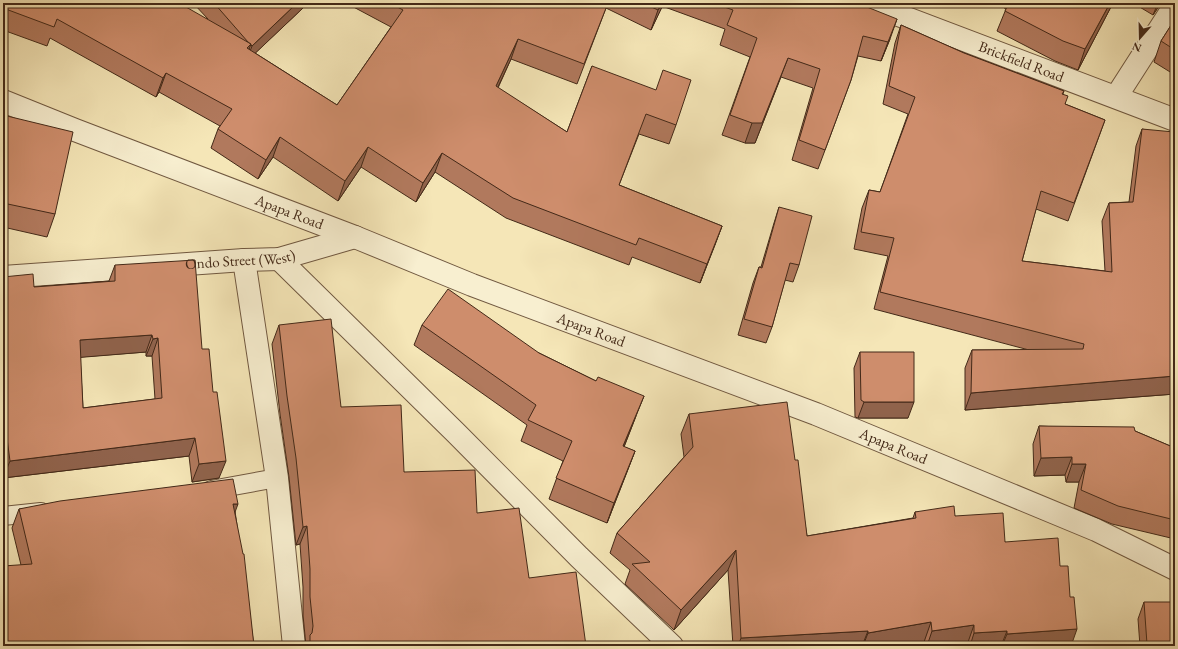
<svg xmlns="http://www.w3.org/2000/svg" width="1178" height="649" font-family="'EB Garamond',serif">
	<style>
		.lines { fill: none; stroke-linecap: round; stroke-linejoin: round }
		.service-casing { stroke: #705840; stroke-width: 20 }
		.minor-casing { stroke: #705840; stroke-width: 24 }
		.tertiary-casing { stroke: #705840; stroke-width: 24 }
		.service { stroke: #f8efd0; stroke-width: 18 }
		.minor { stroke: #f8efd0; stroke-width: 22 }
		.tertiary { stroke: #f8efd0; stroke-width: 22 }
		.wall { fill: #b1795d; stroke: #432918; fill-rule: evenodd }
		.shaded-wall { fill: #90634c; stroke: #432918 }
		.building { fill: #ce8d6c; stroke: #432918; fill-rule: evenodd }
		.labels { text-anchor: middle; stroke-width: 3; stroke-linejoin: round; paint-order: stroke }
		.street-label { font-size: 15px; fill: #432918; stroke: #f8efd0 }
	</style>
	<rect width="100%" height="100%" fill="#f5e6b7"/>
	<filter id="stains"><feTurbulence type="fractalNoise" baseFrequency=".005" numOctaves="4"/><feColorMatrix values="0 0 0 0 .2 0 0 0 0 .09 0 0 0 0 .02 0 0 0 .5 -.17"/></filter>
	<radialGradient id="worn" r=".72"><stop offset=".6" stop-color="#630" stop-opacity="0"/><stop offset="1" stop-color="#630" stop-opacity=".3"/></radialGradient>
	<g class="lines">
		<defs>
			<g id="service">
				<polyline points="211,490 277,478"/>
				<polyline points="3,516 41,512"/>
			</g>
			<g id="minor">
				<path id="s1" d="M867,3L1175,120"/>
				<polyline points="1116,97 1175,5"/>
				<polyline points="279,259 456,433 579,557 672,646"/>
				<polyline points="244,260 277,478 294,646"/>
				<path id="s2" d="M3,277L244,260L279,259L355,237"/>
			</g>
			<g id="tertiary">
				<path id="s3" d="M3,101L75,130L355,237L472,285L816,414L1096,530L1175,569"/>
			</g>
		</defs>
		<use href="#service" class="service-casing"/>
		<use href="#minor" class="minor-casing"/>
		<use href="#tertiary" class="tertiary-casing"/>
		<use href="#service" class="service"/>
		<use href="#minor" class="minor"/>
		<use href="#tertiary" class="tertiary"/>
	</g>
	<g class="wall">
		<polygon points="3,3 118,5 208,19 193,3 305,3 303,8 255,53 337,105 391,27 346,3 857,3 890,39 881,61 858,56 851,80 818,169 792,160 813,88 781,77 755,143 745,143 722,135 750,57 720,45 725,29 662,6 651,30 606,8 577,84 511,59 498,88 567,132 592,66 676,125 669,144 639,134 619,185 722,226 700,283 632,257 629,265 506,218 435,172 416,202 361,167 338,201 273,157 258,179 211,148 218,129 220,126 159,92 156,97 50,38 47,46 3,30"/>
		<polygon points="996,3 1113,3 1078,70 1055,61 997,31 1006,9"/>
		<polygon points="1133,3 1161,3 1153,15"/>
		<polygon points="1175,19 1175,75 1154,62 1161,41"/>
		<polygon points="901,25 964,53 1064,91 1063,94 1065,104 1105,120 1068,221 1036,209 1022,261 1105,271 1102,221 1109,203 1129,202 1136,146 1142,129 1173,136 1175,394 965,410 965,368 972,350 1029,350 874,309 888,256 854,249 862,208 869,190 880,192 908,114 883,104 895,43"/>
		<polygon points="7,116 55,214 47,237 3,227 3,127"/>
		<polygon points="779,207 799,265 793,282 785,280 772,327 766,343 738,335 753,283 759,267 761,267 774,223"/>
		<path d="M115,265L202,349L219,478L192,482L189,456L3,478V277L34,287L109,281ZM146,352V356H152L155,399L83,408L80,357Z"/>
		<polygon points="279,325 341,407 404,472 477,513 529,578 586,646 306,646 303,615 303,587 300,544 296,545 289,477 280,414 272,344"/>
		<polygon points="422,325 539,353 596,381 636,416 624,447 635,451 607,523 549,499 563,461 521,441 527,425 414,345"/>
		<polygon points="860,352 908,418 858,418 855,417 854,368"/>
		<polygon points="689,414 795,460 807,536 913,518 915,512 955,516 1005,542 1060,566 1071,646 967,646 967,645 957,646 924,646 924,642 901,646 733,646 728,570 674,630 625,584 630,570 610,553 617,533 684,457 681,434"/>
		<polygon points="1039,426 1135,431 1175,448 1175,539 1112,524 1074,508 1079,482 1066,482 1065,475 1034,476 1033,444"/>
		<polygon points="19,509 235,511 254,646 21,565 12,528"/>
		<polygon points="1144,602 1175,646 1140,646 1138,619"/>
	</g>
	<g class="shaded-wall">
		<polygon points="297,3 305,3 303,8 246,62 252,46"/>
		<polygon points="662,3 664,3 651,30 658,10"/>
		<polygon points="1110,3 1113,3 1078,70 1085,49"/>
		<polygon points="1158,3 1161,3 1153,15"/>
		<polygon points="897,19 890,39 881,61 888,42"/>
		<polygon points="518,39 511,59 489,106 496,86"/>
		<polygon points="251,44 244,63 247,48"/>
		<polygon points="788,58 755,143 745,143 752,123"/>
		<polygon points="166,73 159,92 156,97 163,78"/>
		<polygon points="280,137 273,157 258,179 266,160"/>
		<polygon points="368,147 361,167 338,201 345,181"/>
		<polygon points="442,153 435,172 416,202 423,183"/>
		<polygon points="722,226 715,245 700,283 707,264"/>
		<polygon points="152,335 146,352 73,358 80,340"/>
		<polygon points="158,338 152,356 146,356 153,339"/>
		<polygon points="1175,376 1175,394 965,410 971,393"/>
		<polygon points="644,396 636,416 616,467 623,446"/>
		<polygon points="864,402 914,402 908,418 858,418"/>
		<polygon points="3,423 5,423 3,429"/>
		<polygon points="195,438 189,456 3,478 10,461"/>
		<polygon points="635,451 627,472 607,523 614,503"/>
		<polygon points="1072,457 1065,475 1034,476 1041,458"/>
		<polygon points="226,461 219,478 192,482 199,464"/>
		<polygon points="1072,464 1086,464 1079,482 1066,482"/>
		<polygon points="233,504 238,504 231,523"/>
		<polygon points="307,526 300,544 296,545 303,527"/>
		<polygon points="736,550 728,570 674,630 681,610"/>
		<polygon points="931,622 924,642 901,646 863,646 868,633"/>
		<polygon points="974,625 967,645 957,646 927,646 932,631"/>
		<polygon points="1077,629 1071,646 1002,646 1007,634"/>
		<polygon points="868,631 862,646 738,646 741,638"/>
		<polygon points="1007,631 1001,646 970,646 974,633"/>
		<polygon points="1175,642 1175,646 1146,646 1147,644"/>
	</g>
	<g class="building">
		<polygon points="3,3 115,3 118,5 118,3 179,3 251,44 247,48 337,105 403,10 390,3 608,3 584,64 518,39 496,86 567,132 592,66 656,90 663,70 691,80 676,125 646,114 619,185 722,226 707,264 639,238 636,245 513,198 442,153 423,183 368,147 345,181 280,137 266,160 218,129 232,109 166,73 163,78 57,19 54,27 3,8"/>
		<polygon points="214,3 297,3 252,46 251,45 251,44 248,42"/>
		<polygon points="643,3 662,3 658,10"/>
		<polygon points="713,3 857,3 897,19 888,42 863,36 851,80 825,150 799,140 820,69 788,58 762,123 752,123 730,115 757,38 727,25 733,10"/>
		<polygon points="1009,3 1110,3 1085,49 1063,41 1005,11"/>
		<polygon points="1175,19 1175,50 1161,41"/>
		<polygon points="901,25 964,53 1064,91 1062,94 1068,96 1065,104 1105,120 1074,203 1041,191 1022,261 1112,272 1109,203 1133,202 1142,129 1174,132 1173,136 1175,136 1175,376 971,393 972,350 1083,349 1084,344 880,292 894,238 861,232 869,190 880,192 915,97 889,86"/>
		<polygon points="7,116 73,132 55,214 3,203 3,134"/>
		<polygon points="779,207 812,216 799,265 790,263 772,327 744,319 759,267 762,268"/>
		<path d="M195,260L202,349H209L213,392H217L226,461L199,464L195,438L10,461L5,423H3V277L33,274L34,287L115,281V265ZM152,335L153,339L158,338L162,398L83,408L80,340Z"/>
		<polygon points="448,289 539,353 596,381 598,377 644,396 623,446 635,451 614,503 556,478 572,441 528,420 536,405 422,325"/>
		<polygon points="331,319 341,407 401,405 404,472 475,470 477,513 519,508 529,578 576,572 586,646 310,646 310,635 312,633 313,626 310,597 310,569 307,526 303,527 296,458 287,396 279,325"/>
		<polygon points="860,352 914,352 914,402 864,402 861,400"/>
		<polygon points="787,402 795,460 798,460 807,536 916,518 915,512 954,506 955,516 1003,513 1005,542 1058,538 1060,566 1068,566 1070,597 1074,597 1077,629 1007,634 1007,631 974,633 974,625 932,631 931,622 868,633 868,631 741,638 736,550 681,610 632,564 650,562 617,533 693,447 689,414"/>
		<polygon points="1039,426 1134,427 1135,431 1175,448 1175,520 1118,506 1081,490 1086,464 1072,464 1072,457 1041,458"/>
		<polygon points="233,479 238,504 233,504 243,554 244,554 254,646 3,646 3,566 32,564 19,509 60,501"/>
		<polygon points="1144,602 1175,602 1175,642 1147,644"/>
	</g>
	<g class="labels">
		<g class="street-label">
			<text dy="5" stroke="none"><textPath href="#s1" startOffset="165">Brickfield Road</textPath></text>
			<text dy="5" stroke="none"><textPath href="#s3" startOffset="307">Apapa Road</textPath></text>
			<text dy="5" stroke="none"><textPath href="#s2" startOffset="238">Ondo Street (West)</textPath></text>
			<text dy="5" stroke="none"><textPath href="#s3" startOffset="631">Apapa Road</textPath></text>
			<text dy="5" stroke="none"><textPath href="#s3" startOffset="955">Apapa Road</textPath></text>
		</g>
	</g>
	<rect width="1178" height="649" fill="none" stroke="#f5e6b7" stroke-width="16"/>
	<rect x="4" y="4" width="1170" height="641" fill="none" stroke="#432918" stroke-width="2"/>
	<rect x="8" y="8" width="1162" height="633" fill="none" stroke="#432918"/>
	<g transform="translate(1140 38) rotate(200)" stroke="#f8efd0" stroke-width="3" paint-order="stroke">
	<path d="M0-3L7 15L0 10L-7 15Z" fill="#432918"/>
	<text y="-6" font-size="11" font-weight="bold" text-anchor="middle" fill="#432918">N</text>
	</g>
	<rect width="100%" height="100%" filter="url(#stains)"/>
	<rect width="100%" height="100%" fill="url(#worn)"/>
</svg>
